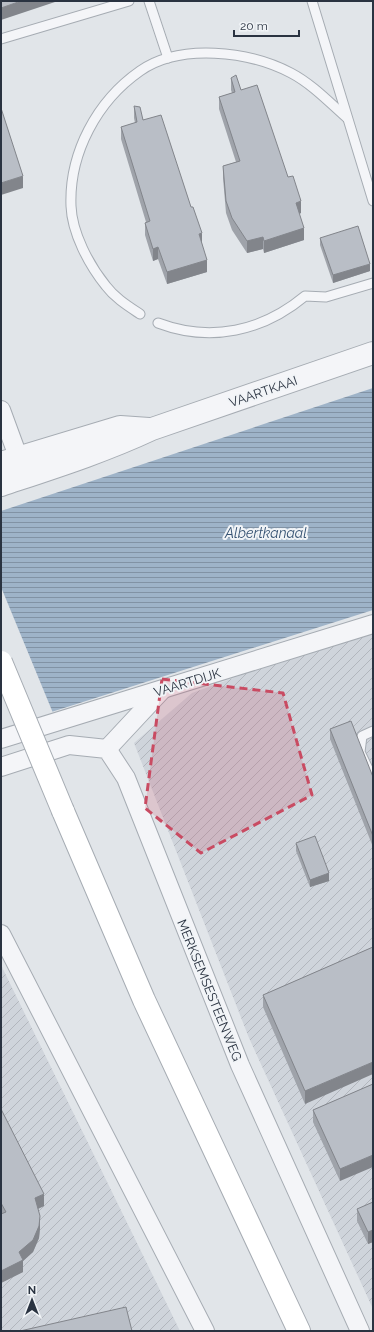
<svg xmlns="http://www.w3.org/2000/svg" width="374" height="1332" font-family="Raleway,sans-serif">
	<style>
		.industrial { fill: url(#industrial-furrows) }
		.water { fill: url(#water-rules) }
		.pier { fill: #e1e5e9 }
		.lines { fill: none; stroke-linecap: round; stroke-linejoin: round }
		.service-casing { stroke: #a6acb3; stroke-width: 11 }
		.minor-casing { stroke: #a6acb3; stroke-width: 20 }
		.tertiary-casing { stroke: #a6acb3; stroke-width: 24 }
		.secondary-casing { stroke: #a6acb3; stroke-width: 24 }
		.service { stroke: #f4f5f8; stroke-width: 9 }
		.minor { stroke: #f4f5f8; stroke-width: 18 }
		.tertiary { stroke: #f4f5f8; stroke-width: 22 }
		.secondary { stroke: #fff; stroke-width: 22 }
		.secondary-bridge-casing { stroke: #a6acb3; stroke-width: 24; stroke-linecap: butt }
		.secondary-bridge { stroke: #fff; stroke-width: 22 }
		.wall { fill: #9fa3aa }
		.shaded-wall { fill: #82858b }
		.building { fill: #b9bec6; stroke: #82858b }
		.marked { fill: #c94b62; fill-opacity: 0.2; stroke: #c94b62; stroke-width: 3; stroke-dasharray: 8 5; stroke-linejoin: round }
		.labels { text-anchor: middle; stroke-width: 4; stroke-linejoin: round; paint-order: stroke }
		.street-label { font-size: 13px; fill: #2a3341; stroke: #f1f4f7 }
		.water-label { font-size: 14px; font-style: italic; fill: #365373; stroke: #f1f4f7 }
	</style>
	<defs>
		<pattern id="industrial-furrows" width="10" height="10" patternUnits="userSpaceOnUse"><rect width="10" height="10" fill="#cfd4db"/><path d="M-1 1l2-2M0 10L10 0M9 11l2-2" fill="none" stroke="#b2b6bd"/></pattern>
		<pattern id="water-rules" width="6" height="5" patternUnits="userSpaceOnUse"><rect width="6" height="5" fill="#9eb3c8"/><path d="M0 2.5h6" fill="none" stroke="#8192a4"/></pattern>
	</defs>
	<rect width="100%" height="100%" fill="#e1e5e9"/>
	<g class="industrial">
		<polygon points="373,627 373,1309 249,1038 134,743 192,693"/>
		<polygon points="1,964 1,965 180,1331 1,1331"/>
	</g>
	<polygon class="water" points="373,388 373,610 1,728 1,511"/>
	<polygon class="pier" points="1,587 53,713 1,730"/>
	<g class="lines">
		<defs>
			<g id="service">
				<polyline points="149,1 168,58"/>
				<polyline points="312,1 373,201"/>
				<polyline points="1,39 129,1"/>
				<path d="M140,314C128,306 115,298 106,286C89,265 72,233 71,206C69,153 97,101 140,71C180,43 249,51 291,73C312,84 330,103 347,118"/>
				<path d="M158,323C211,343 263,331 305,296L326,297L373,283"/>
				<polyline points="373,731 362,736 360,752 373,779"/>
			</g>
			<g id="minor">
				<polyline points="1,410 23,470"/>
				<polyline points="1,739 373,624"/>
				<polyline points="107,749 162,690"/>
				<polyline points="1,767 69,745 107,749 126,778 240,1065 360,1331"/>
				<polyline points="1,934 205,1331"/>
			</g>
			<g id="tertiary">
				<polyline points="1,463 120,427 149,429"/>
				<path d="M1,485C52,468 103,452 152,429L373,353"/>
			</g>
			<polyline id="secondary" points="63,811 144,1000 299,1331"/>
		</defs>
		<use href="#service" class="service-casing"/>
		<use href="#minor" class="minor-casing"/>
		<use href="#tertiary" class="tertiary-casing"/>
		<use href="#secondary" class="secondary-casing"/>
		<use href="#service" class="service"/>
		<use href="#minor" class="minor"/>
		<use href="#tertiary" class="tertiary"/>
		<use href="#secondary" class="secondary"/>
		<defs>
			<polyline id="secondary-bridge" points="1,662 63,811"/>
		</defs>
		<use href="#secondary-bridge" class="secondary-bridge-casing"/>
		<use href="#secondary-bridge" class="secondary-bridge"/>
	</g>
	<g class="wall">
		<polygon points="231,78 241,90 288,177 301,213 299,214 304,240 264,253 263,249 247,253 232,230 226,213 223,178 223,166 236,162 219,109 219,97 232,93 231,90"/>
		<polygon points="134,106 143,120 202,244 207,272 167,284 158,259 153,261 145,235 145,223 146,222 121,139 121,127 135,123 134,118"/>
		<polygon points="320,238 370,271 333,283 320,245"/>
		<polygon points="330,729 373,777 373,847 330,739"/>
		<polygon points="296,843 329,881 310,887 296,851"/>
		<polygon points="373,947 305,1104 263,1007 263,995"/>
		<polygon points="373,1084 340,1181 313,1122 313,1110"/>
		<polygon points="1,1109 44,1206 38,1209 40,1228 39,1238 33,1252 23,1261 23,1272 1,1283"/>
		<polygon points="373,1202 373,1242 368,1244 357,1221 357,1209"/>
	</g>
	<g class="shaded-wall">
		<polygon points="21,1 58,1 1,20 1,8"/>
		<polygon points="23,176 23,188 1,195 1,183"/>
		<polygon points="301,201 301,213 296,215 296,203"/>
		<polygon points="304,228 304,240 264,253 264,241"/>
		<polygon points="202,233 202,245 199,234"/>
		<polygon points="263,237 263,249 247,253 247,241"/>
		<polygon points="158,247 158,259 153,261 153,249"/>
		<polygon points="207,260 207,272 167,284 167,272"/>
		<polygon points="370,264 370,271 333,283 333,275"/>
		<polygon points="329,873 329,881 310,887 310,880"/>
		<polygon points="373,1062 373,1074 305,1104 305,1091"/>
		<polygon points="373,1155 373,1167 340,1181 340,1169"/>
		<polygon points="44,1194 44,1206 35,1210 35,1198"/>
		<polygon points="40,1216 40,1228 39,1238 33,1252 23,1261 23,1272 1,1283 1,1271 19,1252"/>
		<polygon points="373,1230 373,1242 368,1244 368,1232"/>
	</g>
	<g class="building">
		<polygon points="1,1 21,1 1,8"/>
		<polygon points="236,75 241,90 257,85 288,177 293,176 301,201 296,203 304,228 264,241 263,237 247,241 232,218 226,201 223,166 240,161 219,97 235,92 231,78"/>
		<polygon points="134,106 140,107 143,120 161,115 191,207 193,207 202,233 199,234 207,260 167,272 158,247 153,249 145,223 150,221 121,127 137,122"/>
		<polygon points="1,108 23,176 1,183"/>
		<polygon points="358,226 370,264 333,275 320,238"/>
		<polygon points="351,721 373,777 373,836 330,729"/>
		<polygon points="315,836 329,873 310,880 296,843"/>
		<polygon points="373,947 373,1062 305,1091 263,995"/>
		<polygon points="373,1084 373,1155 340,1169 313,1110"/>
		<polygon points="1,1109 44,1194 35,1198 40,1216 39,1226 33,1240 19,1252 23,1260 1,1271 1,1214 6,1212 1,1203"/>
		<polygon points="373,1202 373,1230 368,1232 357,1209"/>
		<polygon points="126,1307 132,1331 20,1331"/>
	</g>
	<path class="marked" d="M162,679L283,693L312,795L201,853L145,808Z"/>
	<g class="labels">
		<g class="street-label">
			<text transform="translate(263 391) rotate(-19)" y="5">VAARTKAAI</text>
			<text transform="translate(187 682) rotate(-17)" y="5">VAARTDIJK</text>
			<text transform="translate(210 990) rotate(68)" y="5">MERKSEMSESTEENWEG</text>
		</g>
		<g class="water-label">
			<text x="266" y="538">Albertkanaal</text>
		</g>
	</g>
	<rect width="374" height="1332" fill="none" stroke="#2a3341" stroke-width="4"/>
	<g transform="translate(32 1300)" stroke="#f1f4f7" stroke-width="3" paint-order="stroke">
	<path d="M0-3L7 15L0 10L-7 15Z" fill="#2a3341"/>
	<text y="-6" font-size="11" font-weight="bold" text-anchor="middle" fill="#2a3341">N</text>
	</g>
	<path d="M234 30v6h65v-6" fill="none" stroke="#2a3341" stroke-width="2"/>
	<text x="240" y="30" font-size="12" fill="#2a3341" stroke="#f1f4f7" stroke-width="3" paint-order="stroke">20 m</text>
</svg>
